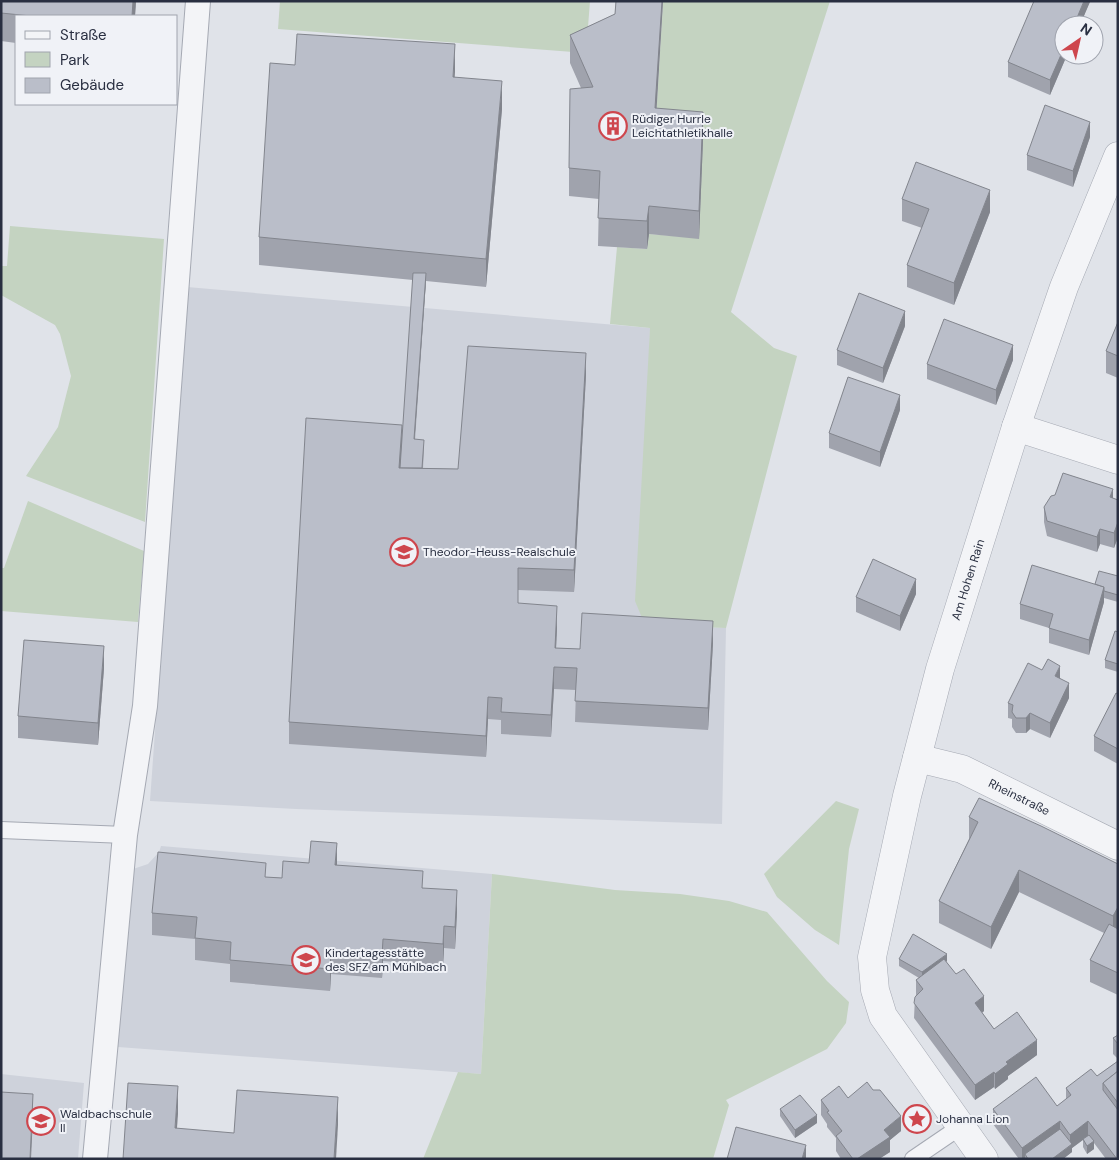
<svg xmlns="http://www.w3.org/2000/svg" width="1119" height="1160" font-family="'DM Sans',sans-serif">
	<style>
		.built { fill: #ced2db }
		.green { fill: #c4d3c1 }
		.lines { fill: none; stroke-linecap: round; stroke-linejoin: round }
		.service-casing { stroke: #a5a9b3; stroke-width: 18 }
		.pedestrian-casing { stroke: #a5a9b3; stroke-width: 26 }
		.minor-casing { stroke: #a5a9b3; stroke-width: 29 }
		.service { stroke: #f3f4f7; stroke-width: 16 }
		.pedestrian { stroke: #f3f4f7; stroke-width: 24 }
		.minor { stroke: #f3f4f7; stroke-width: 28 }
		.wall { fill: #a0a3ad }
		.shaded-wall { fill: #82858d }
		.building { fill: #babec9; stroke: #82858d }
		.labels { text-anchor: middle; stroke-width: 4; stroke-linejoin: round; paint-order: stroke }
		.poi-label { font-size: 12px; fill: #292f41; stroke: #f0f2f7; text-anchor: start }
		.street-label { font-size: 12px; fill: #292f41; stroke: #f0f2f7 }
	</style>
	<rect width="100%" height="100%" fill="#e0e3e9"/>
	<g class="built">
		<polygon points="187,287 650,328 645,625 726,628 722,824 296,809 150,801"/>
		<polygon points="161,846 492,874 481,1074 118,1047 133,869 148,864 159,852"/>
		<polygon points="1,1074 84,1083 78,1159 1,1159"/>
	</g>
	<g class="green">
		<polygon points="280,1 590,1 586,53 278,29"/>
		<polygon points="663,1 830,1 731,312 774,348 797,356 726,628 645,625 635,601 650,328 610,324 617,247 647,249 649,234 699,238 655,136"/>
		<polygon points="10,226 164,239 145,522 26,476 58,427 71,376 60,334 55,325 1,295 1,266 7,266"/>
		<polygon points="28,501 144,551 138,622 1,611 1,568 4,568"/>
		<polygon points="836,801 859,809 849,849 839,945 815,930 777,897 764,874"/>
		<polygon points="492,874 615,890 680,894 729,901 767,912 827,981 849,1002 846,1023 827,1049 726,1100 729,1105 713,1159 423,1159 458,1072 481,1074"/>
	</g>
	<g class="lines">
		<defs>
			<g id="service">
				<polyline points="1,830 125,835"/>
				<polyline points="913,1159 960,1127"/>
			</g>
			<polyline id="pedestrian" points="95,1159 125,835 145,706 198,1"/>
			<g id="minor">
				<polyline points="1016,427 1118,460"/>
				<path id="s1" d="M917,758L962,769L1118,846"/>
				<path id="s2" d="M984,1159L883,1016L875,990L872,957L907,796L940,669L1016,427L1064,287L1118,156"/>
			</g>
		</defs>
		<use href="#service" class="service-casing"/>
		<use href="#pedestrian" class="pedestrian-casing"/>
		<use href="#minor" class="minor-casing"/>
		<use href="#service" class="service"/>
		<use href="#pedestrian" class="pedestrian"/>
		<use href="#minor" class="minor"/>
	</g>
	<g class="wall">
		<polygon points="1,1 136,1 135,16 16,16 16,43 1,41"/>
		<polygon points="616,1 663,1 656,108 703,140 699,239 649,234 647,249 598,246 599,199 569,196 569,168 581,88 570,63 570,35 615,14"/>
		<polygon points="1090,1 1080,25 1064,25 1064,55 1067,55 1050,95 1008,77 1008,62"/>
		<polygon points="295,65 455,77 502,109 486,287 426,281 415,440 424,448 423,468 458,469 586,375 574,592 518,590 518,603 557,628 556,648 580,649 713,643 708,730 575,722 576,690 554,689 551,737 501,734 501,720 488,719 486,757 289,744 289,722 402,446 413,280 259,265 259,237"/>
		<polygon points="1090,137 1073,187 1027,170 1027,155"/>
		<polygon points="902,199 990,212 954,305 907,287 907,265 922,228 902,221"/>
		<polygon points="1118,322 1118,378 1106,373 1106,351"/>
		<polygon points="905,326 883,383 837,365 837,350"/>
		<polygon points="1013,360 996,405 927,379 927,364"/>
		<polygon points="900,410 880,467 829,448 829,433"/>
		<polygon points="1113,498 1118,500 1118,537 1114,548 1100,544 1097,552 1047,536 1044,522 1044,507"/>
		<polygon points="1118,576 1118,602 1104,598 1104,602 1089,655 1049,643 1049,628 1020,619 1020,604 1095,584"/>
		<polygon points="916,594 900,631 856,612 856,597"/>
		<polygon points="1118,632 1118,672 1105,668 1105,660"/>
		<polygon points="104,668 98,745 18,738 18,716"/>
		<polygon points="1060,678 1069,698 1050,738 1030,729 1026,733 1016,733 1012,727 1012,719 1008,718 1008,703"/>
		<polygon points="1118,694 1118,764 1094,751 1094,736"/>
		<polygon points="969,817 1118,864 1118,995 1090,982 1090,960 1104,933 1019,892 991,949 939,923 939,901 969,839"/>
		<polygon points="337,865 423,888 457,912 455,949 444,948 443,966 383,961 382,978 331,974 330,991 230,982 230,964 195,960 195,939 152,935 152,913 266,877 282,878"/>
		<polygon points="899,959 947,961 946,962 984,1011 982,1013 994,1029 1037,1055 1008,1076 1008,1079 995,1089 994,1087 975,1100 914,1018 915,997 916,995 916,980 919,978 899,966"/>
		<polygon points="1118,1035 1118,1059 1113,1054 1113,1038"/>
		<polygon points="1118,1061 1118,1159 1106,1159 1094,1143 1094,1149 1087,1154 1083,1147 1083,1140 1072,1148 1072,1152 1063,1159 1019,1159 993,1124 993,1109 1057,1106 1066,1099 1066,1088 1097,1076"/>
		<polygon points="821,1100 901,1131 890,1140 890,1152 879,1159 841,1159 836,1151 836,1138 827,1127 827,1124 821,1115"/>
		<polygon points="780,1109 817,1123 795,1138 780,1116"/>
	</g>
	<g class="shaded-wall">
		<polygon points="133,1 136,1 135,16 132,16"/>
		<polygon points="662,1 663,1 655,136 655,108"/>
		<polygon points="1084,1 1090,1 1090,2 1080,25 1074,25"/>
		<polygon points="455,44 455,72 453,105 453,77"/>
		<polygon points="1064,48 1064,55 1067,55 1050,95 1050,80"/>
		<polygon points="502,81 502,109 486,287 486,259"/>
		<polygon points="703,112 703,140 699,239 699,211"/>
		<polygon points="1090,122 1090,137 1073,187 1073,171"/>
		<polygon points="990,190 990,212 954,305 954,283"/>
		<polygon points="649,206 649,234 647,249 647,221"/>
		<polygon points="426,273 426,281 414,447 414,439"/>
		<polygon points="905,311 905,326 883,383 883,368"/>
		<polygon points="1013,345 1013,360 996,405 996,390"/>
		<polygon points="586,353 586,375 574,592 574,570"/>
		<polygon points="900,395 900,410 880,467 880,452"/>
		<polygon points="402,425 402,447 400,482 399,468"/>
		<polygon points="1113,489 1113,504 1110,497"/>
		<polygon points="1118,522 1118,537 1114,548 1114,533"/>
		<polygon points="1100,529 1100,544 1097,552 1097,537"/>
		<polygon points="916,579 916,594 900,631 900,616"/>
		<polygon points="1104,587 1104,602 1089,655 1089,640"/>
		<polygon points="557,606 557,628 555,670 555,648"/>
		<polygon points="713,621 713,643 708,730 708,708"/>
		<polygon points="104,646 104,668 98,745 98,723"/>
		<polygon points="1060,666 1060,681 1055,676"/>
		<polygon points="554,667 554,689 551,737 551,715"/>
		<polygon points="1069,683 1069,698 1050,738 1050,723"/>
		<polygon points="488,697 488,719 486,757 486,736"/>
		<polygon points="1030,713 1030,729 1026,733 1026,718"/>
		<polygon points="337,843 337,865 335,865"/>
		<polygon points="1019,870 1019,892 991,949 991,927"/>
		<polygon points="457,890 457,912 455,949 455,927"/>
		<polygon points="1118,907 1118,929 1113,938 1113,916"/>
		<polygon points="444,926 444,948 443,966 443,944"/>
		<polygon points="383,939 383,961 382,978 382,956"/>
		<polygon points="331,952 331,974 330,991 330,969"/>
		<polygon points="947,954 947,961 922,980 922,972"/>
		<polygon points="984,996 984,1011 975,1018 975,1003"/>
		<polygon points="1037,1040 1037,1055 1008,1076 1008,1079 995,1089 995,1074 1006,1062"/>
		<polygon points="994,1072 994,1087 975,1100 975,1085"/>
		<polygon points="178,1086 178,1114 175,1156 175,1128"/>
		<polygon points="33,1094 33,1116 31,1159 30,1159"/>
		<polygon points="338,1097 338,1125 336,1159 334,1159"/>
		<polygon points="817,1115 817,1123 795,1138 795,1130"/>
		<polygon points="901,1116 901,1131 890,1140 890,1152 879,1159 857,1159 884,1130"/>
		<polygon points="1060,1121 1060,1136 1025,1154 1025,1159 1022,1159 1022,1148"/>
		<polygon points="1088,1121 1088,1136 1072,1148 1072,1152 1063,1159 1052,1159 1070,1146 1070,1135"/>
		<polygon points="1094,1141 1094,1149 1087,1154 1087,1146"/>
		<polygon points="806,1145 806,1159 802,1159"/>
	</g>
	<g class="building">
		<polygon points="1,1 133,1 132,16 31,16 1,13"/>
		<polygon points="616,1 662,1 655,108 703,112 699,211 649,206 647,221 598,218 600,171 569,168 570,89 593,87 570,35 615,14"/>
		<polygon points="1034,1 1084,1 1074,25 1064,25 1064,48 1050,80 1008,62"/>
		<polygon points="297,34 455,44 453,77 502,81 486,259 259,237 270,63 295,65"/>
		<polygon points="1045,105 1090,122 1073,171 1027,155"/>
		<polygon points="916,162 990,190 954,283 907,265 929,209 902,199"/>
		<polygon points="413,273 426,273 414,439 424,440 422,468 400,468"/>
		<polygon points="859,293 905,311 883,368 837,350"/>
		<polygon points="944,319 1013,345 996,390 927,364"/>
		<polygon points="1118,322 1118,356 1106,351"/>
		<polygon points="468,346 586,353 574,570 518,568 518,603 557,606 555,648 580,649 582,613 713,621 708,708 575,701 577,668 554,667 551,715 501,712 502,698 488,697 486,736 289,722 306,418 402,425 399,468 458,469"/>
		<polygon points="848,377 900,395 880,452 829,433"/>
		<polygon points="1063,473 1113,489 1110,497 1118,500 1118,522 1114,533 1100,529 1097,537 1047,521 1044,507 1051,496 1055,495"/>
		<polygon points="873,559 916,579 900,616 856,597"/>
		<polygon points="1032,565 1104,587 1089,640 1049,628 1053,614 1020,604"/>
		<polygon points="1099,571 1118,576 1118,595 1104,591 1104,587 1095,584"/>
		<polygon points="1115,631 1118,632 1118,664 1105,660"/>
		<polygon points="24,640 104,646 98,723 18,716"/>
		<polygon points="1048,659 1060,666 1055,676 1069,683 1050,723 1030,713 1026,718 1016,718 1012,712 1013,705 1008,703 1028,663 1042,670"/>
		<polygon points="1116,693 1118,694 1118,749 1094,736"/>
		<polygon points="979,798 1041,826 1118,864 1118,907 1113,916 1019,870 991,927 939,901 978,822 969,817"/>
		<polygon points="311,841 337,843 335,865 423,871 422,888 457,890 455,927 444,926 443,944 383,939 382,956 331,952 330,969 230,960 231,942 195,938 197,917 152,913 158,852 266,863 265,877 282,878 283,861 309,863"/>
		<polygon points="1109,924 1118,929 1118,973 1090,960"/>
		<polygon points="913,934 947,954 922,972 899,959"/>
		<polygon points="944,959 956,974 964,969 984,996 975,1003 994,1029 1017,1012 1037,1040 1006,1062 1008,1064 995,1074 994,1072 975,1085 914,1003 915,997 923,989 916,980"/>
		<polygon points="1118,1035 1118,1044 1113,1038"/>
		<polygon points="1118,1061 1118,1071 1103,1083 1103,1090 1118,1110 1118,1159 1117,1159 1088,1121 1070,1135 1060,1121 1022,1148 993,1109 1036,1077 1057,1106 1071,1095 1066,1088 1091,1069 1097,1076"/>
		<polygon points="1118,1071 1118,1103 1103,1083"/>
		<polygon points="867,1082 873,1090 880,1090 901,1116 884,1130 890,1137 857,1159 853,1159 836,1136 842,1131 827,1112 829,1111 821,1100 839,1086 848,1098"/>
		<polygon points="128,1083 178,1086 175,1128 234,1133 237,1090 338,1097 334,1159 123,1159"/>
		<polygon points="1,1092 33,1094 30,1159 1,1159"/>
		<polygon points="800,1095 817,1115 795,1130 780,1109"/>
		<polygon points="736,1127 806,1145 802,1159 727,1159"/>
		<polygon points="1060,1129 1072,1144 1052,1159 1028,1159 1025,1154"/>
		<polygon points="1089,1135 1094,1141 1087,1146 1083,1139"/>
	</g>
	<defs>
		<symbol id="building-ring" viewBox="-11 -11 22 22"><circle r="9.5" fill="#f0f2f7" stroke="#ce464d" stroke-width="1.5"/><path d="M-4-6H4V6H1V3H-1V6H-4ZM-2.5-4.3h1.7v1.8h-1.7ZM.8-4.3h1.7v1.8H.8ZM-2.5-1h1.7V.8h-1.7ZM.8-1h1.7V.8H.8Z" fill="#ce464d"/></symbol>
		<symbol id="school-ring" viewBox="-11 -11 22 22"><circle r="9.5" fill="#f0f2f7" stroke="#ce464d" stroke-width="1.5"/><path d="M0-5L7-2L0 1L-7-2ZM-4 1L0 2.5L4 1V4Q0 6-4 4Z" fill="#ce464d"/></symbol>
		<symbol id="sight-ring" viewBox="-11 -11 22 22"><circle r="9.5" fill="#f0f2f7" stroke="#ce464d" stroke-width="1.5"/><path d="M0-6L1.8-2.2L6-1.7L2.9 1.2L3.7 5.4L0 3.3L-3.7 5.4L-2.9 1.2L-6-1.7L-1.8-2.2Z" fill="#ce464d"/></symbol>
	</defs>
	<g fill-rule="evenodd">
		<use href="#building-ring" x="597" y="110" width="32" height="32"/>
		<use href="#school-ring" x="388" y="536" width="32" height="32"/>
		<use href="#school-ring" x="290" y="944" width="32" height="32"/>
		<use href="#sight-ring" x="901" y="1103" width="32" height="32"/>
		<use href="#school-ring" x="25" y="1105" width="32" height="32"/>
	</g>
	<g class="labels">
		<g class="poi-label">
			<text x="632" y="123">Rüdiger Hurrle<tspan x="632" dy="14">Leichtathletikhalle</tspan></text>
			<text x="423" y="556">Theodor-Heuss-Realschule</text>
			<text x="325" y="957">Kindertagesstätte<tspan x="325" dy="14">des SFZ am Mühlbach</tspan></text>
			<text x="60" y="1118">Waldbachschule<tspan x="60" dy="14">II</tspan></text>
			<text x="936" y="1123">Johanna Lion</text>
		</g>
		<g class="street-label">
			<text dy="4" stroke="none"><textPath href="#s2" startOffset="625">Am Hohen Rain</textPath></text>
			<text dy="4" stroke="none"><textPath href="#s1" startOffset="110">Rheinstraße</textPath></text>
		</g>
	</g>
	<rect width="1119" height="1160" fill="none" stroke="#292f41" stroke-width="5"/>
	<rect x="15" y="15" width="162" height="90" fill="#f0f2f7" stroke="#a0a4ae"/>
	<rect x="25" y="31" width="25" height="8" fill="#f3f4f7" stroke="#a0a4ae"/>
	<text x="60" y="40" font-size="15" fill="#292f41">Straße</text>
	<rect x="25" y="52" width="25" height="15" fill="#c4d3c1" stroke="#a0a4ae"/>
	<text x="60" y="65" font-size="15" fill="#292f41">Park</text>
	<rect x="25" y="78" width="25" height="15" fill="#babec9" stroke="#a0a4ae"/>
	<text x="60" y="90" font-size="15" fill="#292f41">Gebäude</text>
	<g transform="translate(1079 40) rotate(34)"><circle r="24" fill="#f0f2f7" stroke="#a0a4ae"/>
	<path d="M0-4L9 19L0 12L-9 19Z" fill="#ce464d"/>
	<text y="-8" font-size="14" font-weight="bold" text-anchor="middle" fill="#292f41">N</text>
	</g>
</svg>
